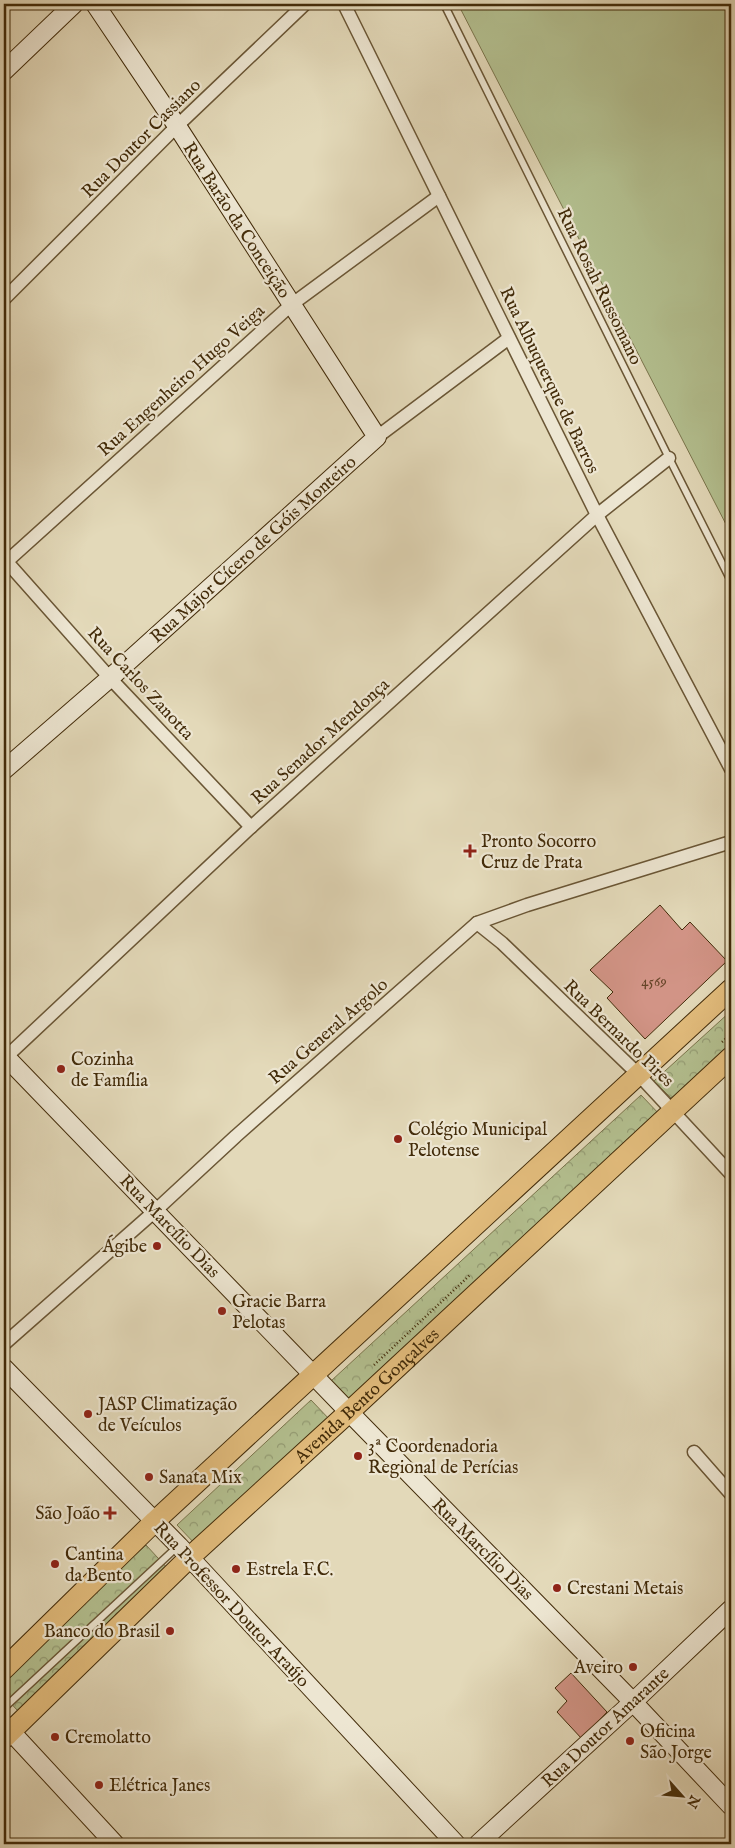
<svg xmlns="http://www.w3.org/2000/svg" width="735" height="1848" font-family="'IM FELL English',serif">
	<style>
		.park { fill: url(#park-crowns); stroke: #7a754c }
		.pitch { fill: #b3bf8f; stroke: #7a754c }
		.building { fill: #d29486; stroke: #422b09 }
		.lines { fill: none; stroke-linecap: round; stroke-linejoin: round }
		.lane-casing { stroke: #6a5635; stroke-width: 9 }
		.street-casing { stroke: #6a5635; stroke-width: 15 }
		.secondary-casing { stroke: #422b09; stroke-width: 20 }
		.primary-casing { stroke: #422b09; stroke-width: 22 }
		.path { stroke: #422b09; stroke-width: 2.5; stroke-dasharray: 1 2.5; stroke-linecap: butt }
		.lane { stroke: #ede6d2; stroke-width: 6 }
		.street { stroke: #ede6d2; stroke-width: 12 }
		.secondary { stroke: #ede6d2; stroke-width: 18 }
		.primary { stroke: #e2bc7c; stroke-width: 20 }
		.poi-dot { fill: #8f2418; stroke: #ede6d2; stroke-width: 2 }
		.labels { text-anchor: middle; stroke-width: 4.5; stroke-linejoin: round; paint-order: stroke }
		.number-label { font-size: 15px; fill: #664528 }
		.street-label { font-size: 18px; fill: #422b09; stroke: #ede6d2 }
		.poi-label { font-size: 18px; fill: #422b09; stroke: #ede6d2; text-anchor: start }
	</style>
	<defs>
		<pattern id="park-crowns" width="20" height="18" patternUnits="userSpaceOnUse" patternTransform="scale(1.25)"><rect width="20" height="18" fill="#b3bf8f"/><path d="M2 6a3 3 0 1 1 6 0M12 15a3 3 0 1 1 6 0" fill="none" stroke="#939b73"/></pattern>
	</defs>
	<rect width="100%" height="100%" fill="#e3d9b9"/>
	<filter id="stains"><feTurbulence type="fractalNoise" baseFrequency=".004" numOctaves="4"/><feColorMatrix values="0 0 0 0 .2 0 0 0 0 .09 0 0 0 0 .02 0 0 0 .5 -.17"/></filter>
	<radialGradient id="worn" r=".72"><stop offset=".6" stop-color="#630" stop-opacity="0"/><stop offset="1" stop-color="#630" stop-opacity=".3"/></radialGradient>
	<g class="park">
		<polygon points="731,1011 731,1051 675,1102 654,1081"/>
		<polygon points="641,1095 662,1117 352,1402 331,1381"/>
		<polygon points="311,1400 331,1421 197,1546 177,1525"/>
		<polygon points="146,1545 170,1571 18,1711 4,1696 4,1676"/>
	</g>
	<polygon class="pitch" points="458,4 731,4 731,534"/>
	<g class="building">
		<polygon points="660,905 682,930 690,922 727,961 645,1039 607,998 613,992 590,970"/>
		<polygon points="571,1673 607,1712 582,1739 557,1712 567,1701 555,1688"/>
	</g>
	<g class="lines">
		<defs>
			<g id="lane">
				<polyline points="444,4 669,458 731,581"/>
				<polyline points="4,1708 177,1547"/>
			</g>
			<g id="street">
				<polyline points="344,4 597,515 731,769"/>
				<polyline points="4,299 177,126 305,4"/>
				<polyline points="377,437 509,338"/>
				<polyline points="7,562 110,678 251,827"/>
				<polyline points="4,564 291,305 439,196"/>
				<polyline points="477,923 502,943 639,1075 731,1174"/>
				<polyline points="4,1059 251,827 597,515 669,458"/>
				<polyline points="4,1344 155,1211 236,1136 477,923 527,905 731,842"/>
				<polyline points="694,1452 731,1494"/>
			</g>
			<g id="secondary">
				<polyline points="4,71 74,4"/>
				<polyline points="4,770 110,678 377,437 177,126 95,4"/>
				<polyline points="4,1055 349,1412 633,1702 731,1806"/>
				<polyline points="4,1368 179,1546 456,1844"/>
				<polyline points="4,1724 115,1844"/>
				<polyline points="478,1844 633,1702 731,1609"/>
			</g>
			<g id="primary">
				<polyline points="4,1669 155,1521 731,989"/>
				<path id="s1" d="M4,1738L190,1557L349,1412L731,1057"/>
			</g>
		</defs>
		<use href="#lane" class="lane-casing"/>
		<use href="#street" class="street-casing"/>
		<use href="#secondary" class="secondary-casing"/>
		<use href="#primary" class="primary-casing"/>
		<g class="path">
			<polyline points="722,1042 731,1034"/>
			<polyline points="374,1365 470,1275"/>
		</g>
		<use href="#lane" class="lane"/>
		<use href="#street" class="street"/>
		<use href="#secondary" class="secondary"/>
		<use href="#primary" class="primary"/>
	</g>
	<g class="poi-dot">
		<path d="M467.5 843.5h5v5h5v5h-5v5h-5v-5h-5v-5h5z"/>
		<circle cx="61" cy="1069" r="5"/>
		<circle cx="398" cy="1139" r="5"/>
		<circle cx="157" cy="1246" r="5"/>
		<circle cx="222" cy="1311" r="5"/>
		<circle cx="88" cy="1414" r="5"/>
		<circle cx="358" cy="1456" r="5"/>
		<circle cx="149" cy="1477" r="5"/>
		<path d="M107.5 1505.5h5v5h5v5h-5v5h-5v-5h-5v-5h5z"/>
		<circle cx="55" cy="1564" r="5"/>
		<circle cx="236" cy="1569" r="5"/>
		<circle cx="557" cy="1588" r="5"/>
		<circle cx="170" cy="1631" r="5"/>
		<circle cx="633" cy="1667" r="5"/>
		<circle cx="55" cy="1737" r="5"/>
		<circle cx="630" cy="1741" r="5"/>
		<circle cx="99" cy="1785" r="5"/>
	</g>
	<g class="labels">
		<g class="number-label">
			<text x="654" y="986">4569</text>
		</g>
		<g class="street-label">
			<text transform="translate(141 138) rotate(-45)" y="6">Rua Doutor Cassiano</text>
			<text transform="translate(237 220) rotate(57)" y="6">Rua Barão da Conceição</text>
			<text transform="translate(600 286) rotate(64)" y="6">Rua Rosah Russomano</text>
			<text transform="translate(181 380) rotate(-42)" y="6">Rua Engenheiro Hugo Veiga</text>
			<text transform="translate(550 380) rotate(64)" y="6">Rua Albuquerque de Barros</text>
			<text transform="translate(253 549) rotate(-42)" y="6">Rua Major Cícero de Góis Monteiro</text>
			<text transform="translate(141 683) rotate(47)" y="6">Rua Carlos Zanotta</text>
			<text transform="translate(320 741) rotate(-42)" y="6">Rua Senador Mendonça</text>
			<text transform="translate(328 1031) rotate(-41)" y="6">Rua General Argolo</text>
			<text transform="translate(619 1033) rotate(44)" y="6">Rua Bernardo Pires</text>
			<text transform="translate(170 1226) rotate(46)" y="6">Rua Marcílio Dias</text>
			<text dy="6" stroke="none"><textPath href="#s1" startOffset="499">Avenida Bento Gonçalves</textPath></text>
			<text transform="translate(483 1549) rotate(45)" y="6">Rua Marcílio Dias</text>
			<text transform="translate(232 1604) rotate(47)" y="6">Rua Professor Doutor Araújo</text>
			<text transform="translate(605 1727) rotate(-43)" y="6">Rua Doutor Amarante</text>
		</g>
		<g class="poi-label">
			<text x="481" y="847">Pronto Socorro<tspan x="481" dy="21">Cruz de Prata</tspan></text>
			<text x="71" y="1065">Cozinha<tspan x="71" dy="21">de Família</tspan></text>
			<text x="408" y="1135">Colégio Municipal<tspan x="408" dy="21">Pelotense</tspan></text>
			<text x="147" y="1252" text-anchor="end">Ágibe</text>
			<text x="232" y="1307">Gracie Barra<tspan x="232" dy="21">Pelotas</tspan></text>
			<text x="98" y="1410">JASP Climatização<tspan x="98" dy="21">de Veículos</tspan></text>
			<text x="368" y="1452">3ª Coordenadoria<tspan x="368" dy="21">Regional de Perícias</tspan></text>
			<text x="159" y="1483">Sanata Mix</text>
			<text x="100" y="1519" text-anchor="end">São João</text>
			<text x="65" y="1560">Cantina<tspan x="65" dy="21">da Bento</tspan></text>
			<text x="246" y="1575">Estrela F.C.</text>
			<text x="567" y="1594">Crestani Metais</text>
			<text x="160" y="1637" text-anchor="end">Banco do Brasil</text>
			<text x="623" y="1673" text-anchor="end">Aveiro</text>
			<text x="640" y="1737">Oficina<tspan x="640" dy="21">São Jorge</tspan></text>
			<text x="65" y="1743">Cremolatto</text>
			<text x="109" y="1791">Elétrica Janes</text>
		</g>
	</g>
	<rect width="735" height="1848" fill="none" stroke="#e3d9b9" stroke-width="20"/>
	<rect x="5" y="5" width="725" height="1838" fill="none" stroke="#422b09" stroke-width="2.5"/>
	<rect x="10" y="10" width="715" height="1828" fill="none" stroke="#422b09"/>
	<g transform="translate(682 1796) rotate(117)" stroke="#ede6d2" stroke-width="4" paint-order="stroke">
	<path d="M0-4L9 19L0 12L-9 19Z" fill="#422b09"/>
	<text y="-8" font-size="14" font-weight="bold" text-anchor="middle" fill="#422b09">N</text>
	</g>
	<rect width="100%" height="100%" filter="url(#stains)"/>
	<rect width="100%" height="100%" fill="url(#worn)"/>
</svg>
